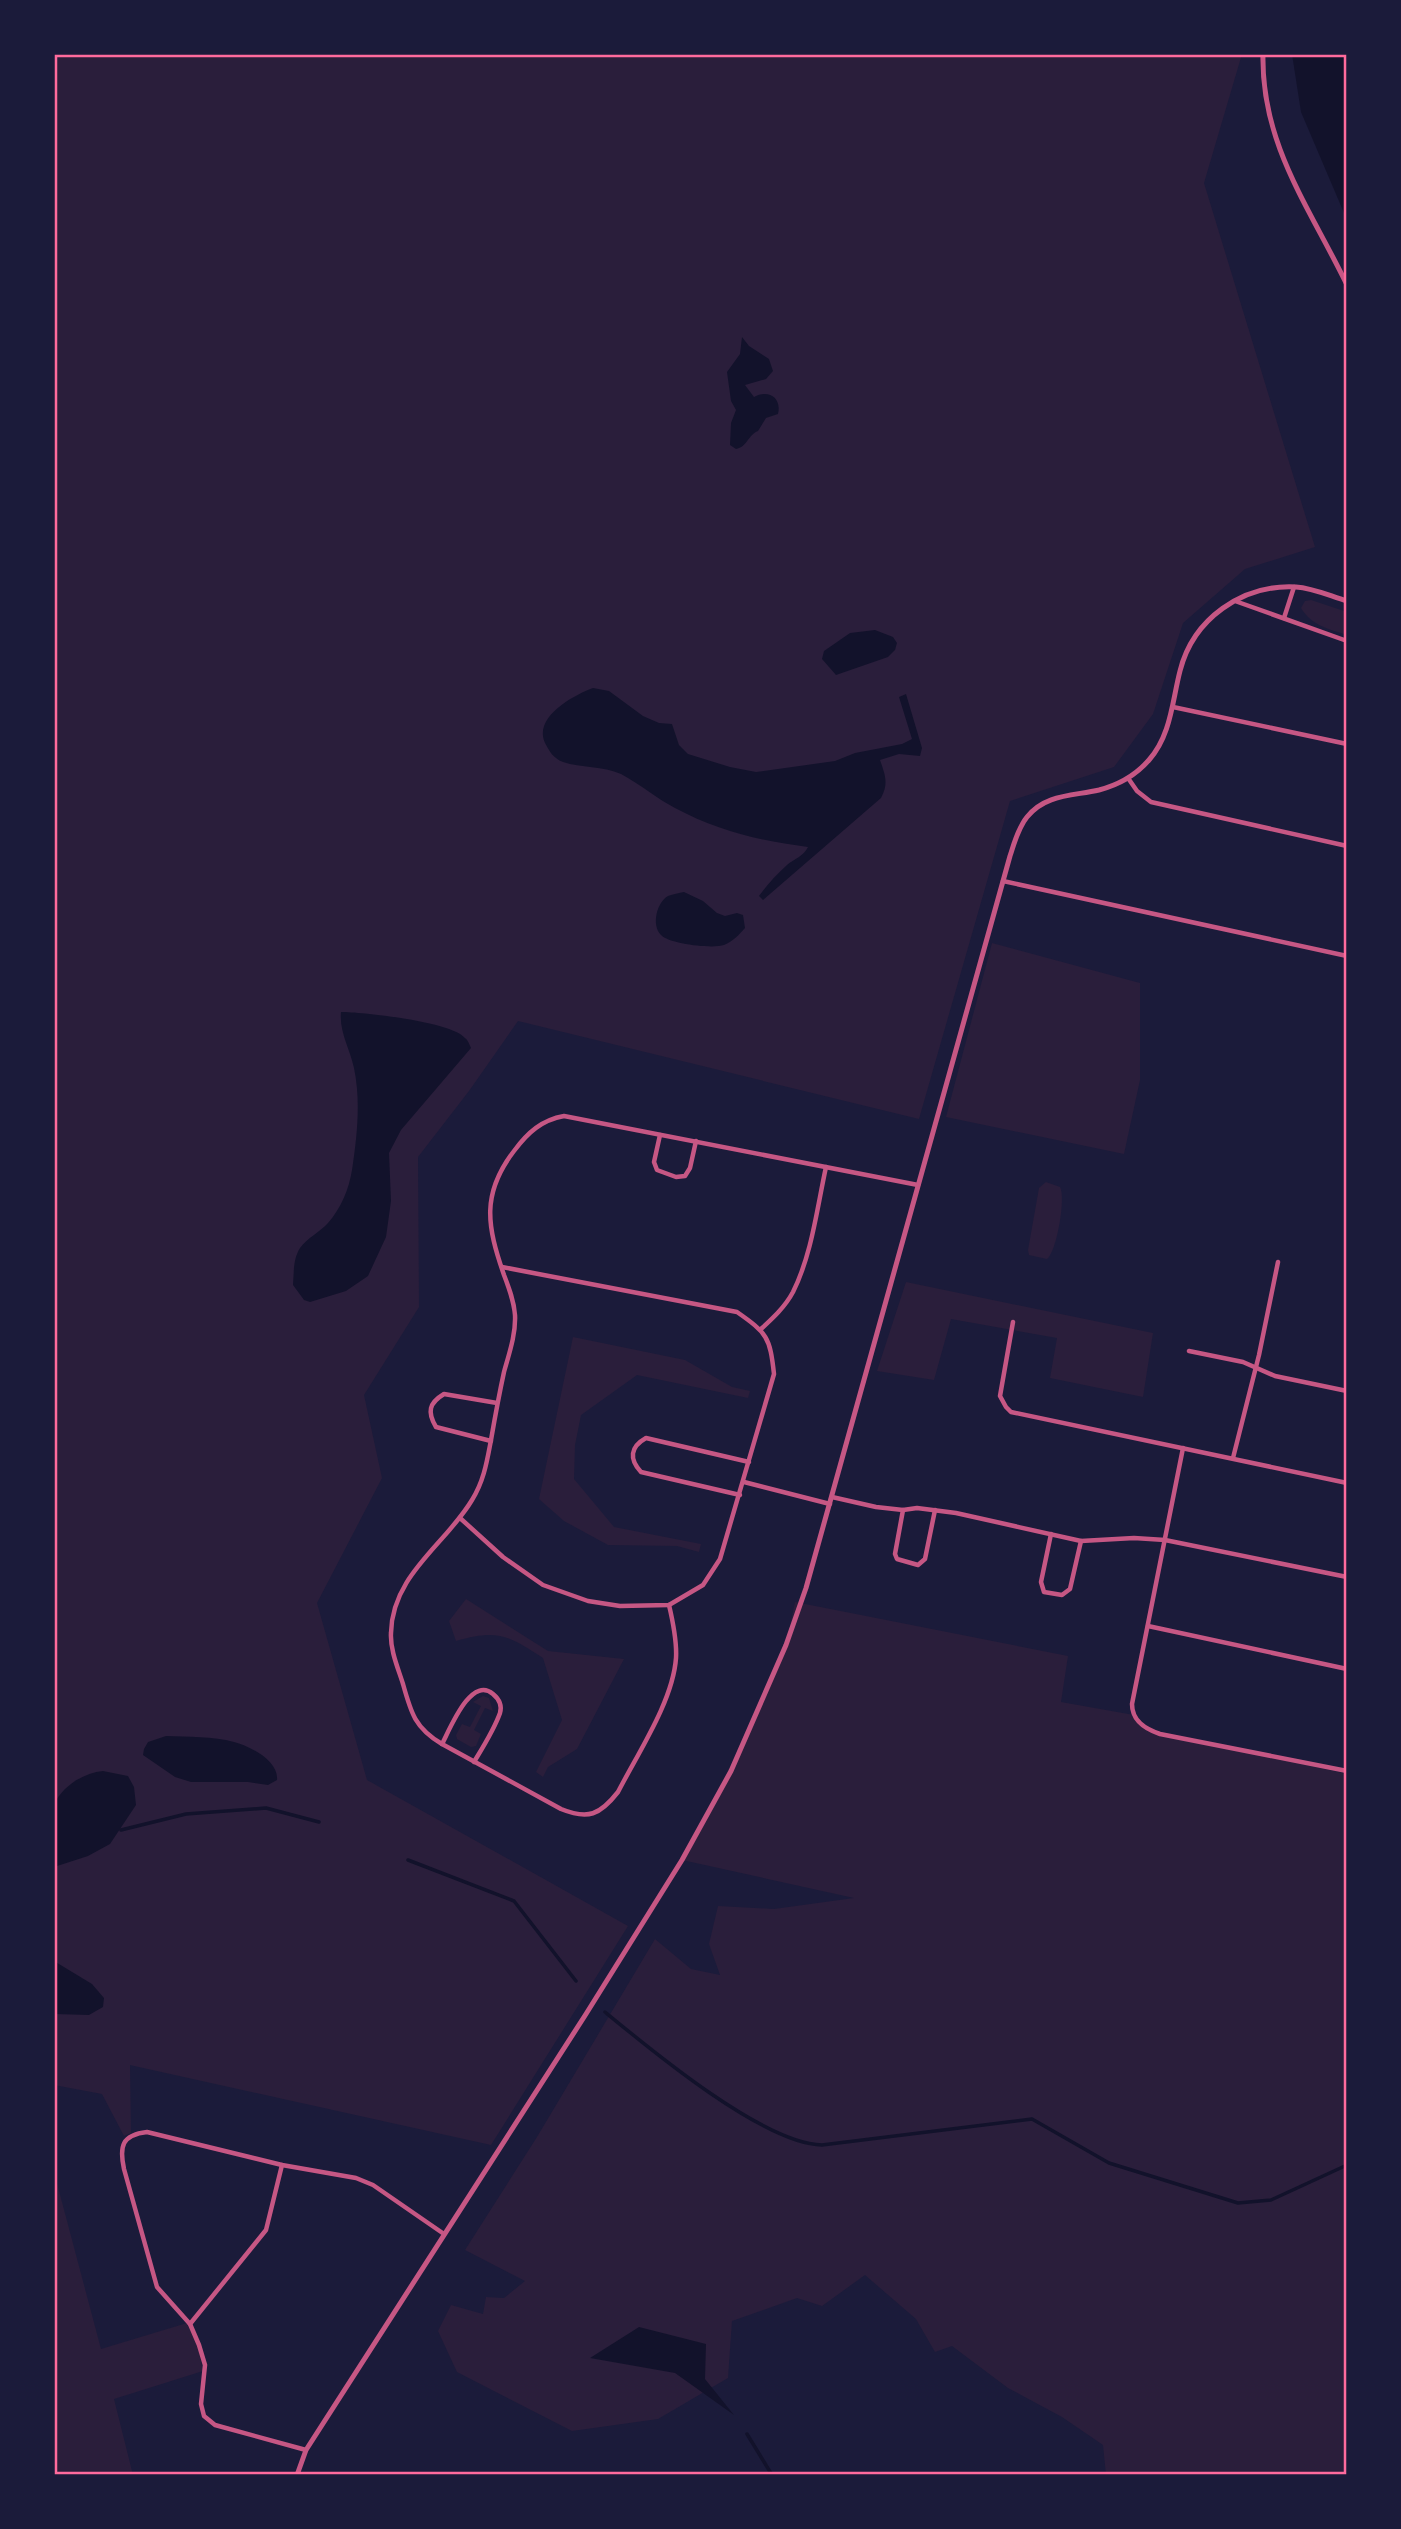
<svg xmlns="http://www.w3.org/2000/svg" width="1401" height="2529" font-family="'Crimson Pro',serif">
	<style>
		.green { fill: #2a1e3b }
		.water { fill: #12122b }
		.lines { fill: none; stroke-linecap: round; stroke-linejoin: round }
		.stream { stroke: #12122b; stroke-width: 3.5 }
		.minor { stroke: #c65784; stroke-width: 4.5 }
		.tertiary { stroke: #c65784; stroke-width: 5 }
		.neatline { fill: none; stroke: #ff6b9d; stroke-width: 2.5 }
	</style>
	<rect width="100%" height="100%" fill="#1b1b3a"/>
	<g class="green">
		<polygon points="54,54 1242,54 1204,183 1315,547 1245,569 1183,623 1153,714 1114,767 1010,801 919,1119 518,1021 469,1091 418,1157 419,1307 364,1395 382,1478 317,1603 367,1780 628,1926 491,2145 130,2065 131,2133 124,2136 102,2094 54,2085"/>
		<path d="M1311,600L1347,612V635C1329,629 1312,626 1301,608L1305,601Z"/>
		<polygon points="992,943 1140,983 1140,1080 1124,1154 946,1117"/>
		<path d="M1046,1182L1060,1187C1066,1197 1057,1251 1047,1259L1029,1255L1028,1250L1039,1188Z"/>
		<polygon points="906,1282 1153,1333 1143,1397 1050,1378 1057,1338 951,1319 934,1380 877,1371"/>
		<polygon points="573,1337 685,1360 732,1387 750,1391 748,1398 637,1375 581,1415 575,1445 574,1479 614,1527 701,1544 699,1552 677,1546 608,1545 564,1521 539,1499"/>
		<path d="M466,1599L548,1651L624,1659L577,1749L548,1767L543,1777L536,1772L562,1720L543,1658C508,1635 497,1629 456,1641L449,1621Z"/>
		<polygon points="795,1602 1068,1656 1061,1702 1134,1715 1143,1728 1347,1774 1347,2475 1106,2475 1103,2445 1062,2417 1008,2388 952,2346 935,2352 916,2319 865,2275 822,2306 797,2298 732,2321 728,2378 658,2419 572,2431 457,2372 438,2331 451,2305 483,2314 486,2297 504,2298 525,2281 465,2250 537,2137 655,1939 691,1969 720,1975 709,1944 718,1906 774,1909 854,1898 682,1860 731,1771 786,1645"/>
		<polygon points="483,1696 489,1698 493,1711 485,1708 474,1730 481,1734 476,1746 471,1747 457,1739 456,1735 462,1724 470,1727 481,1706 473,1702"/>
		<polygon points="54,2172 101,2349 187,2323 198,2345 203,2371 114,2399 133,2475 54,2475"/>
	</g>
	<g class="water">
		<polygon points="1292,54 1347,54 1347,220 1301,112"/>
		<path d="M742,337L749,346L769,359L773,371L766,379L745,385L754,397C768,389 782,397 778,414L766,418L758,431C748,435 747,447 736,449L730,445L731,423L736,410L731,401L727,372L740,354Z"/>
		<polygon points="875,630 893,637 897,643 895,650 888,657 836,675 822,659 824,651 850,633"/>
		<path d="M593,688L609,691L643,716L659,723L672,724L679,745L688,754L730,767L756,772L835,761L855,753L902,744L912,739L899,697L906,694L922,748L920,756L899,754L880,760C885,775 889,783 881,798L763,900L759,896C767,885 777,874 787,865C794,859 804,856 808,847C761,841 718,831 675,808C656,798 640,784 621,774C603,766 581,768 563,762C553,758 550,752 545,743C533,717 574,695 593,688Z"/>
		<path d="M684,892L703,901L717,913L725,916L737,913L743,915L745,928C739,935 733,941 724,945C713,949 669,944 661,935C651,925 657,902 668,896C673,894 679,893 684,892Z"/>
		<path d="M341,1012C364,1012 452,1022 465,1038C468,1040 469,1044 471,1048L401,1130L389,1153L391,1201L386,1237L368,1276L346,1291L310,1302L304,1300L293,1285C294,1272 293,1259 300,1248C307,1238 320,1232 328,1223C341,1208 349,1189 352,1170C357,1137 361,1101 354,1068C350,1049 339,1032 341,1012Z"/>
		<path d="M166,1736C188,1737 213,1736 234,1742C250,1746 279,1761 277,1780L268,1785L248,1782H191L175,1777L143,1755L144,1749L148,1742Z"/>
		<path d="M103,1771L128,1776L134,1787L136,1805L110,1844L88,1856L54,1867V1804C63,1786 83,1773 103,1771Z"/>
		<polygon points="54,1961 92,1984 104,1998 103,2007 89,2015 54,2014"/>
		<polygon points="639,2327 706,2344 705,2379 734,2415 675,2373 590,2358"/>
	</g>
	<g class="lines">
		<g class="stream">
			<polyline points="121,1830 186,1814 266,1808 319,1822"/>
			<polyline points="408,1860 514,1901 576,1981"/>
			<path d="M605,2012C651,2050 764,2144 822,2145L1032,2119L1109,2163L1238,2203L1271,2200L1347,2165"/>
			<polyline points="747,2434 772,2475"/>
		</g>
		<g class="minor">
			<polyline points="1235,601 1347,641"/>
			<polyline points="1284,618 1294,587"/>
			<polyline points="1173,707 1347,744"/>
			<polyline points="1128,778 1137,791 1151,802 1347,846"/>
			<polyline points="1003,881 1347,956"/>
			<polyline points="660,1135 654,1162 657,1170 676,1177 685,1176 690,1168 696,1141"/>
			<polyline points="1013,1322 1000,1396 1006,1407 1011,1412 1347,1483"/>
			<path d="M761,1329C773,1318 785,1307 793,1292C812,1254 817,1208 826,1167"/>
			<polyline points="1189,1351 1243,1362 1275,1376 1347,1391"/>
			<path d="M491,1441L436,1427C427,1412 429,1403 444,1394L497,1403"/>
			<path d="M1183,1448L1132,1704C1132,1721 1145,1729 1160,1734L1347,1771"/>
			<polyline points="1233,1458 1259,1355 1278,1262"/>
			<polyline points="744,1482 830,1504"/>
			<path d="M740,1495L641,1472C629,1459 630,1447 646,1438L749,1462"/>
			<polyline points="832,1497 876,1507 903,1510 917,1508 956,1513 1081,1541 1134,1538 1165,1540 1347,1577"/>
			<polyline points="903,1510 895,1554 897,1559 918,1565 925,1559 935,1510"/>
			<path d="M460,1518L503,1557L543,1585L588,1601L620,1606L669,1605L703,1585L720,1559L774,1374C770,1337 767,1333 737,1312L502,1267"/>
			<polyline points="1051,1534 1041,1582 1044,1592 1062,1595 1070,1589 1081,1541"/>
			<path d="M669,1605C673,1622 677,1641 676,1658C673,1701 638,1753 618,1792C600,1815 588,1820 561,1809L442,1744C415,1728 411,1713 403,1684C398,1668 390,1650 391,1633C392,1575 446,1544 472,1500C484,1481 487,1461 491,1440C495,1417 499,1395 504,1372C509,1354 516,1334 515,1315C514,1301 509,1288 504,1275C487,1226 481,1194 514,1151C528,1132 542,1120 564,1116L918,1185"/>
			<polyline points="1148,1626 1347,1669"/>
			<path d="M442,1744C450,1729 471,1675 493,1694C499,1699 502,1706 500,1713C494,1730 483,1747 474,1762"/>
			<polyline points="190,2324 266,2230 282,2165"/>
			<path d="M306,2450L215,2425L204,2416L201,2404L205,2365L199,2345L190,2324L157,2287L124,2169C119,2146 122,2135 147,2132L282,2165L356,2178L373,2185L444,2234"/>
		</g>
		<g class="tertiary">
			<path d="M1263,54C1261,144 1310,208 1347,285"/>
			<path d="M297,2475L306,2450L586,2014L682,1860L731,1771L786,1645L806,1588L1010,856C1014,844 1018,828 1027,817C1045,794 1073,796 1099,790C1118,785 1136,775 1149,760C1171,735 1172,702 1180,671C1193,619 1242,584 1296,587C1313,588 1330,596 1347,601"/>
		</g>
	</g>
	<rect width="1401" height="2529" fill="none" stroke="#1b1b3a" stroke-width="112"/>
	<rect x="56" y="56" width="1289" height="2417" class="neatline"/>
</svg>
